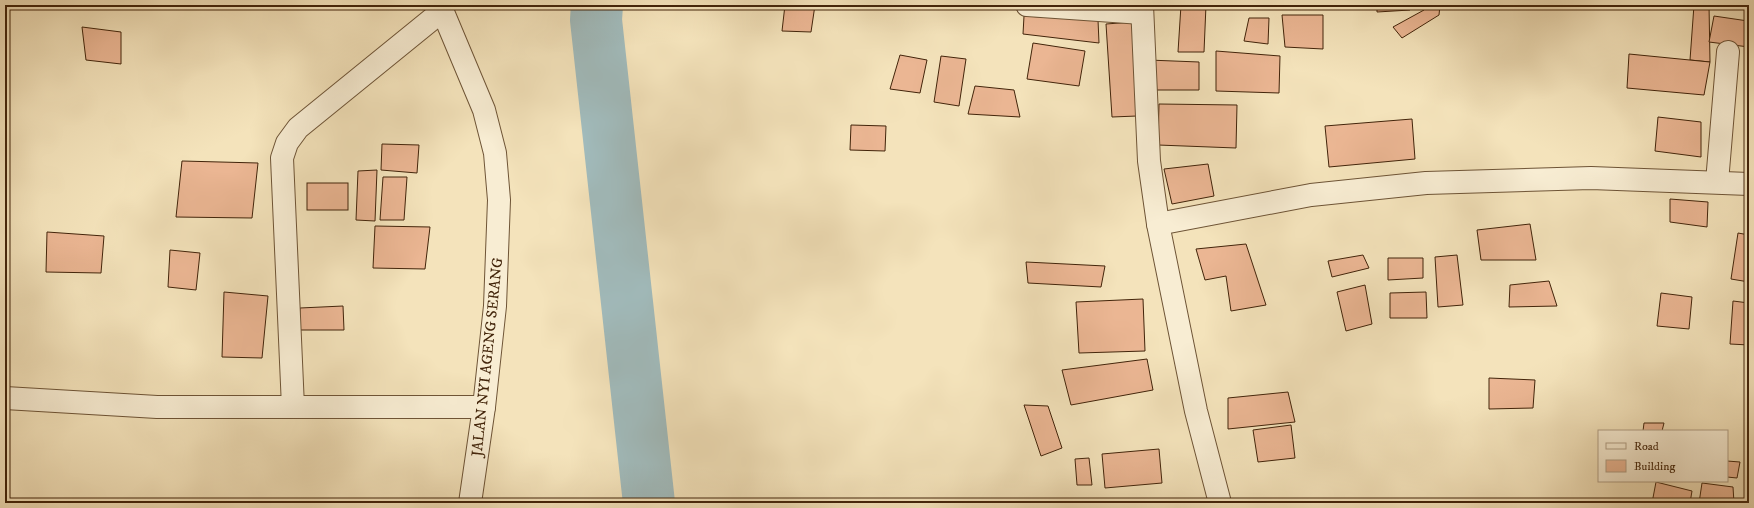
<svg xmlns="http://www.w3.org/2000/svg" width="1754" height="508" font-family="'IM FELL DW Pica',serif">
	<style>
		.lines { fill: none; stroke-linecap: round; stroke-linejoin: round }
		.river { stroke: #a1bbbc; stroke-width: 52 }
		.building { fill: #ebb693; stroke: #42240a }
		.street-casing { stroke: #6e5436; stroke-width: 24 }
		.street { stroke: #f8edd3; stroke-width: 22 }
		.labels { text-anchor: middle; stroke-width: 3.5; stroke-linejoin: round; paint-order: stroke }
		.street-label { font-size: 15px; fill: #42240a; stroke: #f8edd3 }
	</style>
	<rect width="100%" height="100%" fill="#f4e3bb"/>
	<filter id="stains"><feTurbulence type="fractalNoise" baseFrequency=".005" numOctaves="4"/><feColorMatrix values="0 0 0 0 .2 0 0 0 0 .09 0 0 0 0 .02 0 0 0 .5 -.17"/></filter>
	<radialGradient id="worn" r=".72"><stop offset=".6" stop-color="#630" stop-opacity="0"/><stop offset="1" stop-color="#630" stop-opacity=".3"/></radialGradient>
	<g class="lines">
		<polyline class="river" points="597,5 596,20 649,503"/>
	</g>
	<g class="building">
		<polygon points="785,5 815,5 811,32 782,31"/>
		<polygon points="1181,5 1206,5 1204,52 1178,52"/>
		<polygon points="1377,5 1410,5 1410,10 1377,12"/>
		<polygon points="1424,5 1440,5 1439,15 1402,38 1393,27 1424,10"/>
		<polygon points="1694,5 1709,5 1710,62 1690,60"/>
		<polygon points="1282,15 1323,15 1323,49 1285,47"/>
		<polygon points="1749,15 1749,47 1709,42 1714,16 1748,21"/>
		<polygon points="1024,16 1098,20 1099,43 1023,34"/>
		<polygon points="1249,18 1269,18 1268,44 1244,41"/>
		<polygon points="1133,22 1137,116 1112,117 1106,24"/>
		<polygon points="82,27 121,32 121,64 86,60"/>
		<polygon points="1033,43 1085,51 1079,86 1027,79"/>
		<polygon points="1216,51 1280,56 1279,93 1216,91"/>
		<polygon points="1629,54 1710,62 1704,95 1627,88"/>
		<polygon points="900,55 927,60 920,93 890,89"/>
		<polygon points="941,56 966,59 959,106 934,102"/>
		<polygon points="1148,60 1199,62 1199,90 1146,90"/>
		<polygon points="975,86 1014,90 1020,117 968,114"/>
		<polygon points="1159,104 1237,105 1236,148 1158,145"/>
		<polygon points="1658,117 1701,122 1701,157 1655,151"/>
		<polygon points="1412,119 1415,159 1329,167 1325,126"/>
		<polygon points="851,125 886,126 885,151 850,150"/>
		<polygon points="382,144 419,145 417,173 381,170"/>
		<polygon points="182,161 258,163 252,218 176,217"/>
		<polygon points="1208,164 1214,196 1172,204 1164,169"/>
		<polygon points="377,170 375,221 356,220 358,171"/>
		<polygon points="383,177 407,177 404,220 380,220"/>
		<rect x="307" y="183" width="41" height="27"/>
		<polygon points="1670,199 1708,202 1707,227 1670,222"/>
		<polygon points="1530,224 1536,260 1481,260 1477,230"/>
		<polygon points="375,226 430,227 425,269 373,268"/>
		<polygon points="47,232 104,236 101,273 46,272"/>
		<polygon points="1738,233 1749,235 1749,282 1731,279"/>
		<polygon points="1246,244 1266,305 1231,311 1226,276 1205,280 1196,249"/>
		<polygon points="170,250 200,253 196,290 168,287"/>
		<polygon points="1363,255 1369,268 1332,277 1328,261"/>
		<polygon points="1457,255 1463,305 1438,307 1435,257"/>
		<polygon points="1388,258 1423,258 1423,278 1388,280"/>
		<polygon points="1026,262 1105,266 1101,287 1028,283"/>
		<polygon points="1549,281 1557,306 1509,307 1510,285"/>
		<polygon points="1365,285 1372,324 1346,331 1337,292"/>
		<polygon points="224,292 268,296 262,358 222,357"/>
		<polygon points="1426,292 1427,318 1390,318 1390,293"/>
		<polygon points="1661,293 1692,297 1689,329 1657,326"/>
		<polygon points="1143,299 1145,351 1079,353 1076,302"/>
		<polygon points="1733,301 1749,303 1749,345 1730,344"/>
		<polygon points="343,306 344,330 299,330 300,308"/>
		<polygon points="1147,359 1153,390 1071,405 1062,370"/>
		<polygon points="1489,378 1535,380 1533,408 1489,409"/>
		<polygon points="1288,392 1295,422 1228,429 1228,398"/>
		<polygon points="1024,405 1048,406 1062,448 1041,456"/>
		<polygon points="1644,423 1664,423 1662,431 1643,431"/>
		<polygon points="1291,425 1295,458 1258,462 1253,430"/>
		<polygon points="1159,449 1162,483 1105,488 1102,454"/>
		<polygon points="1089,458 1092,485 1077,485 1075,459"/>
		<polygon points="1727,461 1740,462 1737,478 1727,477"/>
		<polygon points="1749,480 1749,499 1745,498"/>
		<polygon points="1656,482 1692,491 1690,503 1652,503"/>
		<polygon points="1702,483 1733,487 1734,503 1699,503"/>
	</g>
	<g class="lines">
		<defs>
			<g id="street">
				<polyline points="440,5 484,110 495,153 499,200 495,306 484,407 470,503"/>
				<polyline points="1027,5 1142,13"/>
				<polyline points="1142,5 1149,161 1158,224 1196,411 1220,503"/>
				<polyline points="1717,182 1728,52"/>
				<polyline points="1158,224 1311,195 1426,183 1591,178 1749,184"/>
				<polyline points="5,398 157,407 484,407"/>
				<polyline points="293,407 282,158 287,143 298,128 442,11"/>
			</g>
		</defs>
		<use href="#street" class="street-casing"/>
		<use href="#street" class="street"/>
	</g>
	<g class="labels">
		<g class="street-label">
			<text transform="translate(487 357) rotate(-84)" y="5">JALAN NYI AGENG SERANG</text>
		</g>
	</g>
	<rect width="1754" height="508" fill="none" stroke="#f4e3bb" stroke-width="20"/>
	<rect x="6" y="6" width="1742" height="496" fill="none" stroke="#42240a" stroke-width="2"/>
	<rect x="10" y="10" width="1734" height="488" fill="none" stroke="#42240a"/>
	<rect x="1598" y="430" width="130" height="52" fill="#f8edd3" stroke="#af9d83"/>
	<rect x="1606" y="443" width="20" height="6" fill="#f8edd3" stroke="#af9d83"/>
	<text x="1634" y="450" font-size="12" fill="#42240a">Road</text>
	<rect x="1606" y="460" width="20" height="12" fill="#ebb693" stroke="#af9d83"/>
	<text x="1634" y="470" font-size="12" fill="#42240a">Building</text>
	<rect width="100%" height="100%" filter="url(#stains)"/>
	<rect width="100%" height="100%" fill="url(#worn)"/>
</svg>
